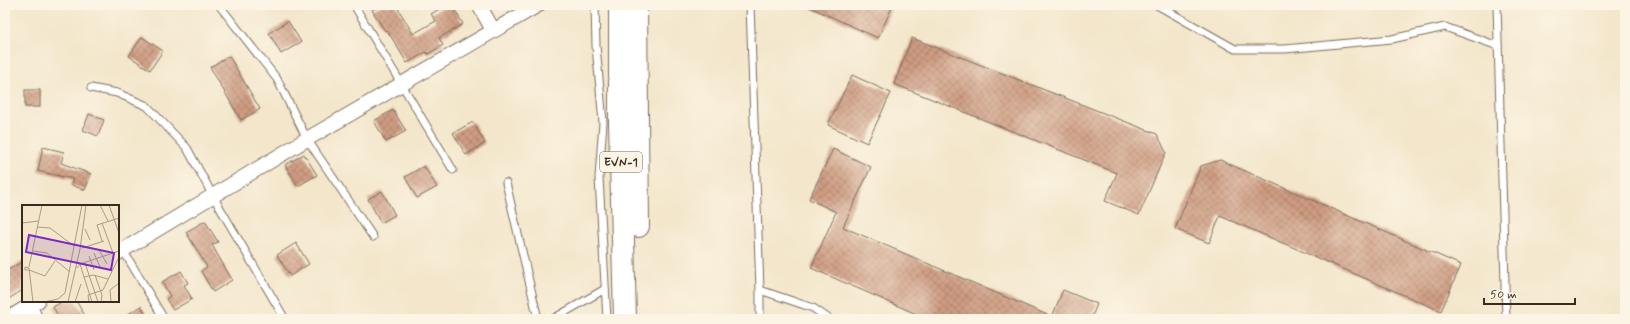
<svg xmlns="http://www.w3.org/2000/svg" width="1630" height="324" font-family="Mynerve,sans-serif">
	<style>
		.building { fill: url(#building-cross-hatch) }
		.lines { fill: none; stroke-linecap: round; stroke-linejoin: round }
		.service-casing { stroke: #7b6c5b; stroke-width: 9 }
		.minor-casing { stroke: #7b6c5b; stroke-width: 16 }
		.trunk-casing { stroke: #7b6c5b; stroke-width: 24 }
		.service { stroke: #fff; stroke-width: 7 }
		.minor { stroke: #fff; stroke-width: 14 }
		.trunk { stroke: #fff; stroke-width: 22 }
		.labels { text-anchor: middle; stroke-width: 3.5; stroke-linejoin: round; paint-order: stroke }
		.shield { fill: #fcf5e5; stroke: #75675a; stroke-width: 1 }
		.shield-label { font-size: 12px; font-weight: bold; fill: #3b2a1e }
		.inset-road { fill: none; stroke: #a99b86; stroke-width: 1 }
		.view { fill: #7b2cbf; fill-opacity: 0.15; stroke: #7b2cbf; stroke-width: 2 }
		.inset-edge { fill: none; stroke: #3b2a1e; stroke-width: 2 }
	</style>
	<defs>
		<pattern id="building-cross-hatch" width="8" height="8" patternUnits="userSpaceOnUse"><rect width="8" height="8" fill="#cf9c82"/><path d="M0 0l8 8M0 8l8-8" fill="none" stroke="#a97f6a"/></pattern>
	</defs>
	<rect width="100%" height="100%" fill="#fcf5e5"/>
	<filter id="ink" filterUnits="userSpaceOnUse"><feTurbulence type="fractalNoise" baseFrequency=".025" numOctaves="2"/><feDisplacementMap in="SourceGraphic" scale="8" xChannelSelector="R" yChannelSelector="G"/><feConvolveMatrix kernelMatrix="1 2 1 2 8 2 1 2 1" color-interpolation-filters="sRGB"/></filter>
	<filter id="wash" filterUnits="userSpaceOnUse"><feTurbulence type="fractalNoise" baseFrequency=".012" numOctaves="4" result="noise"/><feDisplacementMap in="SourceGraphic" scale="16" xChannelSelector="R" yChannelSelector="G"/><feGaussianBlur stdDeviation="0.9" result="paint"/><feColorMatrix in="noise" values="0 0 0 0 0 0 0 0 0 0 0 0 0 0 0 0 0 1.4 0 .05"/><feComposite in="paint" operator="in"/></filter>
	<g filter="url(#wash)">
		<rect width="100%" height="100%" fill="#f3e6cb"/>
		<g id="blocks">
			<g class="building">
				<polygon points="381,5 396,5 413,34 436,21 431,14 446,5 452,5 463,24 439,38 443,45 428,54 426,52 407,63 387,30 385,31 372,10"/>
				<polygon points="805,5 893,5 878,38"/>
				<polygon points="288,21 301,42 281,54 269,33"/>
				<polygon points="142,37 163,51 150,70 129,56"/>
				<polygon points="912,38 1157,134 1166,152 1139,215 1105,201 1117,173 894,84"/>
				<polygon points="229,56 260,109 241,120 210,67"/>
				<polygon points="852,75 891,93 867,143 828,125"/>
				<rect x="25" y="90" width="15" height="17"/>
				<polygon points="393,110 406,131 386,142 374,121"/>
				<polygon points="89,114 104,120 98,136 83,130"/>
				<polygon points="473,122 485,143 466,155 453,133"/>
				<polygon points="43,147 64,152 61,163 91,174 85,190 71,185 73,179 38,171"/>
				<polygon points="833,149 871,167 843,227 1052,317 1063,290 1097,304 1091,319 928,319 811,268 836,212 809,199"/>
				<polygon points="304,154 317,175 298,186 285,165"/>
				<polygon points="1220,160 1461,265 1441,311 1220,216 1209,243 1175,229 1201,166"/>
				<polygon points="424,166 437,187 417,198 405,177"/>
				<polygon points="382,191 395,215 381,223 368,199"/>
				<polygon points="205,221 218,242 212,245 232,280 213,292 201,271 207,267 186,232"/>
				<polygon points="296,243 309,264 290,276 277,255"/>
				<polygon points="23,261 23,290 5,301 5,272"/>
				<polygon points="181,271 188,283 184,285 192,299 173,310 166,299 170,296 162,282"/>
				<polygon points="63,301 76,301 87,319 60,319 53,307"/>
				<polygon points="141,306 149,319 120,319"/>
			</g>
		</g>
	</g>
	<g filter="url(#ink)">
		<use href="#blocks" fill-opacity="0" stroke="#7b6c5b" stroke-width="1"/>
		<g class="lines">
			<defs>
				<g id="service">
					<polyline points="219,5 277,79 307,139 373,237"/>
					<polyline points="354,5 453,170"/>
					<polyline points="595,5 596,46 603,122 599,178 607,319"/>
					<polyline points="750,5 760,290 760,319"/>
					<polyline points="1157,5 1235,49 1285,49 1392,39 1445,27 1498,46"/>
					<polyline points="1497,5 1506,319"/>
					<polyline points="91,88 117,93 147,106 187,148 213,196 285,319"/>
					<polyline points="506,183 538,319"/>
					<polyline points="123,250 164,319"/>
					<polyline points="760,290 813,308 829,319"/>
					<polyline points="553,319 605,289"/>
				</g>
				<g id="minor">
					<polyline points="479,5 493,30"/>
					<polyline points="118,253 307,139 538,5"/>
					<polyline points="29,306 36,319"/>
					<polyline points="7,319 38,301"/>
				</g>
				<g id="trunk">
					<polyline points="620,5 620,122 625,319"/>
					<polyline points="636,5 638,226"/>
				</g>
			</defs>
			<use href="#service" class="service-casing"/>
			<use href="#minor" class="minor-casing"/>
			<use href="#trunk" class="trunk-casing"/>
			<use href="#service" class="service"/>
			<use href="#minor" class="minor"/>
			<use href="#trunk" class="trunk"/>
		</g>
	</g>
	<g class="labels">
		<rect class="shield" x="600" y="152" width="42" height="20" rx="3"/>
		<g class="shield-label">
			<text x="621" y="166">EVN-1</text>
		</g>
	</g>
	<g transform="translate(22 205)">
		<rect width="97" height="97" fill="#f3e6cb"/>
		<path class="inset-road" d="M78,0L86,16M87,0L97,28M0,18L17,16M80,18L91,48M15,22L28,23L52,41M63,24L68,35M80,36L75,20L97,13M60,43L82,36M77,45L85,59M11,46L25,48L48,67M72,48L78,62M67,51L72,65M63,58L76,97M58,59L62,72M7,62L20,0M55,63L58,59L97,46M7,65H3V62L7,63L11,97M7,65L23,71L33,56M73,70L80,90L79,97M22,97L36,94L43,88L60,0M46,97L58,44L64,0M53,97L59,79M67,97L66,90L81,85L97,52M70,97L62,72L71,70L86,74M89,97L88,85L97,78"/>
		<path class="view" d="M7,30L92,48L89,65L4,47Z"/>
		<rect width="97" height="97" class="inset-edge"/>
	</g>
	<rect width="1630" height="324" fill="none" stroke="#fcf5e5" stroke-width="20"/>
	<path d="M1484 298v6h91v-6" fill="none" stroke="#3b2a1e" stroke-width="2"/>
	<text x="1490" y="298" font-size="12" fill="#3b2a1e" stroke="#fcf5e5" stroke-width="3" paint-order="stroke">50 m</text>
</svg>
